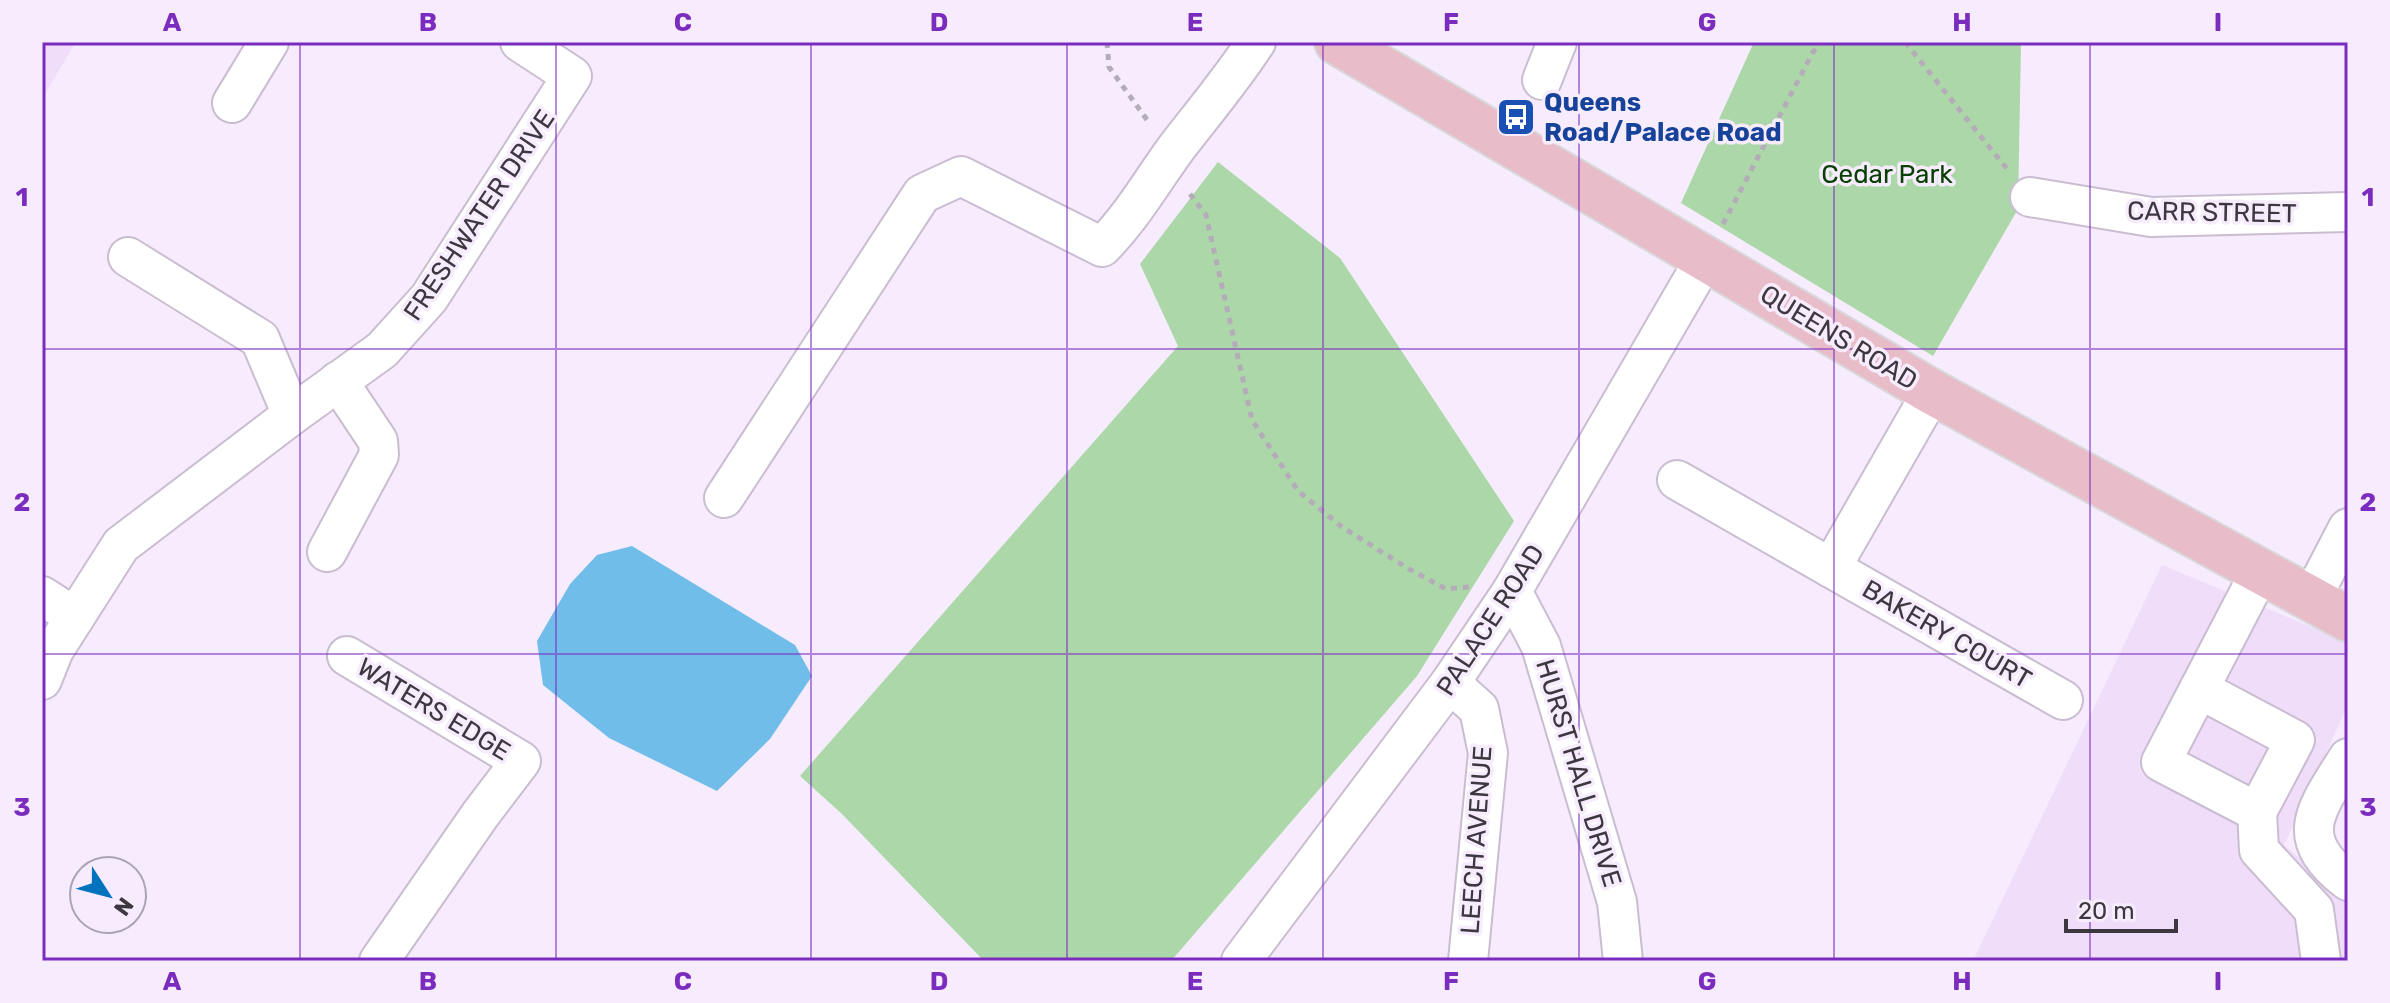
<svg xmlns="http://www.w3.org/2000/svg" width="2390" height="1003" font-family="Rubik,sans-serif">
	<style>
		.built { fill: #efddf9 }
		.green { fill: #acd7a8 }
		.water { fill: #70bdea }
		.lines { fill: none; stroke-linecap: round; stroke-linejoin: round }
		.minor-casing { stroke: #cabdd1; stroke-width: 42 }
		.major-casing { stroke: #d8d7d9; stroke-width: 48 }
		.path { stroke: #b5acba; stroke-width: 5; stroke-dasharray: 6 6; stroke-linecap: butt }
		.minor { stroke: #fff; stroke-width: 38 }
		.major { stroke: #e8bcc8; stroke-width: 44 }
		.grid { fill: none; stroke: #7b2cbf; stroke-width: 2; stroke-opacity: 0.55 }
		.labels { text-anchor: middle; stroke-width: 7; stroke-linejoin: round; paint-order: stroke }
		.transit-label { font-size: 26px; font-weight: bold; fill: #164399; stroke: #f7ecfd; text-anchor: start }
		.park-label { font-size: 26px; fill: #084004; stroke: #f7ecfd }
		.street-label { font-size: 26px; fill: #3d3840; stroke: #f7ecfd }
		.neatline { fill: none; stroke: #7b2cbf; stroke-width: 3 }
		.grid-label { font-size: 26px; text-anchor: middle; font-weight: bold; fill: #7b2cbf }
	</style>
	<rect width="100%" height="100%" fill="#f7ecfd"/>
	<g class="built">
		<polygon points="42,42 76,42 42,99"/>
		<polygon points="2162,565 2348,642 2348,705 2284,845 2348,899 2348,961 1973,961"/>
	</g>
	<g class="green">
		<polygon points="1754,42 2021,42 2018,209 1933,356 1681,203"/>
		<polygon points="1218,162 1340,258 1514,521 1417,676 1171,961 984,961 842,814 800,776 1178,346 1140,264"/>
	</g>
	<polygon class="water" points="632,546 795,645 812,676 770,739 717,791 609,738 543,685 537,641 570,584 597,555"/>
	<g class="lines">
		<defs>
			<g id="minor">
				<polyline points="1542,80 1557,42"/>
				<polyline points="232,103 269,42"/>
				<polyline points="2030,197 2151,217 2348,212"/>
				<polyline points="128,257 260,339 292,415"/>
				<polyline points="1677,480 1831,568 1932,392"/>
				<path d="M724,498L922,194L961,176L1102,247C1132,217 1152,181 1177,147C1204,112 1232,79 1256,42"/>
				<polyline points="327,552 379,455 378,441 338,381"/>
				<polyline points="1831,568 2063,700"/>
				<polyline points="2260,572 2161,762 2257,812 2259,850 2314,910 2321,961"/>
				<polyline points="1512,591 1541,646 1617,902 1623,961"/>
				<polyline points="42,596 75,617"/>
				<polyline points="2311,599 2348,528"/>
				<polyline points="347,656 521,761 480,815 379,961"/>
				<polyline points="42,680 54,650 121,545 292,415 382,350 429,298 572,76 520,42"/>
				<polyline points="1450,683 1479,709 1488,753 1468,961"/>
				<polyline points="2199,689 2295,740 2257,812"/>
				<path d="M2348,758C2317,808 2290,838 2348,881"/>
				<polyline points="1241,961 1450,683 1512,591 1706,257"/>
			</g>
			<polyline id="major" points="1337,42 1932,392 2348,619"/>
		</defs>
		<use href="#minor" class="minor-casing"/>
		<use href="#major" class="major-casing"/>
		<g class="path">
			<polyline points="1107,42 1109,67 1150,124"/>
			<polyline points="1905,42 2007,169"/>
			<polyline points="1190,194 1206,215 1252,420 1298,491 1342,527 1409,569 1446,589 1469,587"/>
			<polyline points="1723,224 1813,52 1822,42"/>
		</g>
		<use href="#minor" class="minor"/>
		<use href="#major" class="major"/>
	</g>
	<path class="grid" d="M300,42V961M556,42V961M811,42V961M1067,42V961M1323,42V961M1579,42V961M1834,42V961M2090,42V961M42,349H2348M42,654H2348"/>
	<defs>
		<symbol id="bus-square" viewBox="-11 -11 22 22"><rect x="-9" y="-9" width="18" height="18" rx="4" fill="#1a4fb4" stroke="#f7ecfd"/><path d="M-5-6H5V4H4V6H2V4H-2V6H-4V4H-5ZM-3.5-4V0h7V-4ZM-3.5 1.2v1.5H-2V1.2ZM2 1.2v1.5H3.5V1.2Z" fill="#fff"/></symbol>
	</defs>
	<g fill-rule="evenodd">
		<use href="#bus-square" x="1494" y="95" width="44" height="44"/>
	</g>
	<g class="labels">
		<g class="transit-label">
			<text x="1544" y="111">Queens<tspan x="1544" dy="30">Road/Palace Road</tspan></text>
		</g>
		<g class="park-label">
			<text x="1887" y="183">Cedar Park</text>
		</g>
		<g class="street-label">
			<text transform="translate(2212 212) rotate(1)" y="9">CARR STREET</text>
			<text transform="translate(479 215) rotate(-56)" y="9">FRESHWATER DRIVE</text>
			<text transform="translate(1839 337) rotate(31)" y="9">QUEENS ROAD</text>
			<text transform="translate(1490 620) rotate(-57)" y="9">PALACE ROAD</text>
			<text transform="translate(1947 634) rotate(30)" y="9">BAKERY COURT</text>
			<text transform="translate(434 709) rotate(31)" y="9">WATERS EDGE</text>
			<text transform="translate(1579 773) rotate(73)" y="9">HURST HALL DRIVE</text>
			<text transform="translate(1476 840) rotate(-86)" y="9">LEECH AVENUE</text>
		</g>
	</g>
	<rect width="2390" height="1003" fill="none" stroke="#f7ecfd" stroke-width="88"/>
	<g transform="translate(108 895) rotate(126)"><circle r="38" fill="#f7ecfd" stroke="#ada4b1" stroke-width="2"/>
	<path d="M0-6L14 30L0 20L-14 30Z" fill="#0172bc"/>
	<text y="-12" font-size="22" font-weight="bold" text-anchor="middle" fill="#3d3840">N</text>
	</g>
	<path d="M2066 919v12h110v-12" fill="none" stroke="#3d3840" stroke-width="4"/>
	<text x="2078" y="919" font-size="24" fill="#3d3840" stroke="#f7ecfd" stroke-width="6" paint-order="stroke">20 m</text>
	<rect x="44" y="44" width="2302" height="915" class="neatline"/>
	<g class="grid-label">
		<text x="172" y="31">A</text>
		<text x="428" y="31">B</text>
		<text x="683" y="31">C</text>
		<text x="939" y="31">D</text>
		<text x="1195" y="31">E</text>
		<text x="1451" y="31">F</text>
		<text x="1707" y="31">G</text>
		<text x="1962" y="31">H</text>
		<text x="2218" y="31">I</text>
		<text x="22" y="206">1</text>
		<text x="2368" y="206">1</text>
		<text x="22" y="511">2</text>
		<text x="2368" y="511">2</text>
		<text x="22" y="816">3</text>
		<text x="2368" y="816">3</text>
		<text x="172" y="990">A</text>
		<text x="428" y="990">B</text>
		<text x="683" y="990">C</text>
		<text x="939" y="990">D</text>
		<text x="1195" y="990">E</text>
		<text x="1451" y="990">F</text>
		<text x="1707" y="990">G</text>
		<text x="1962" y="990">H</text>
		<text x="2218" y="990">I</text>
	</g>
</svg>
